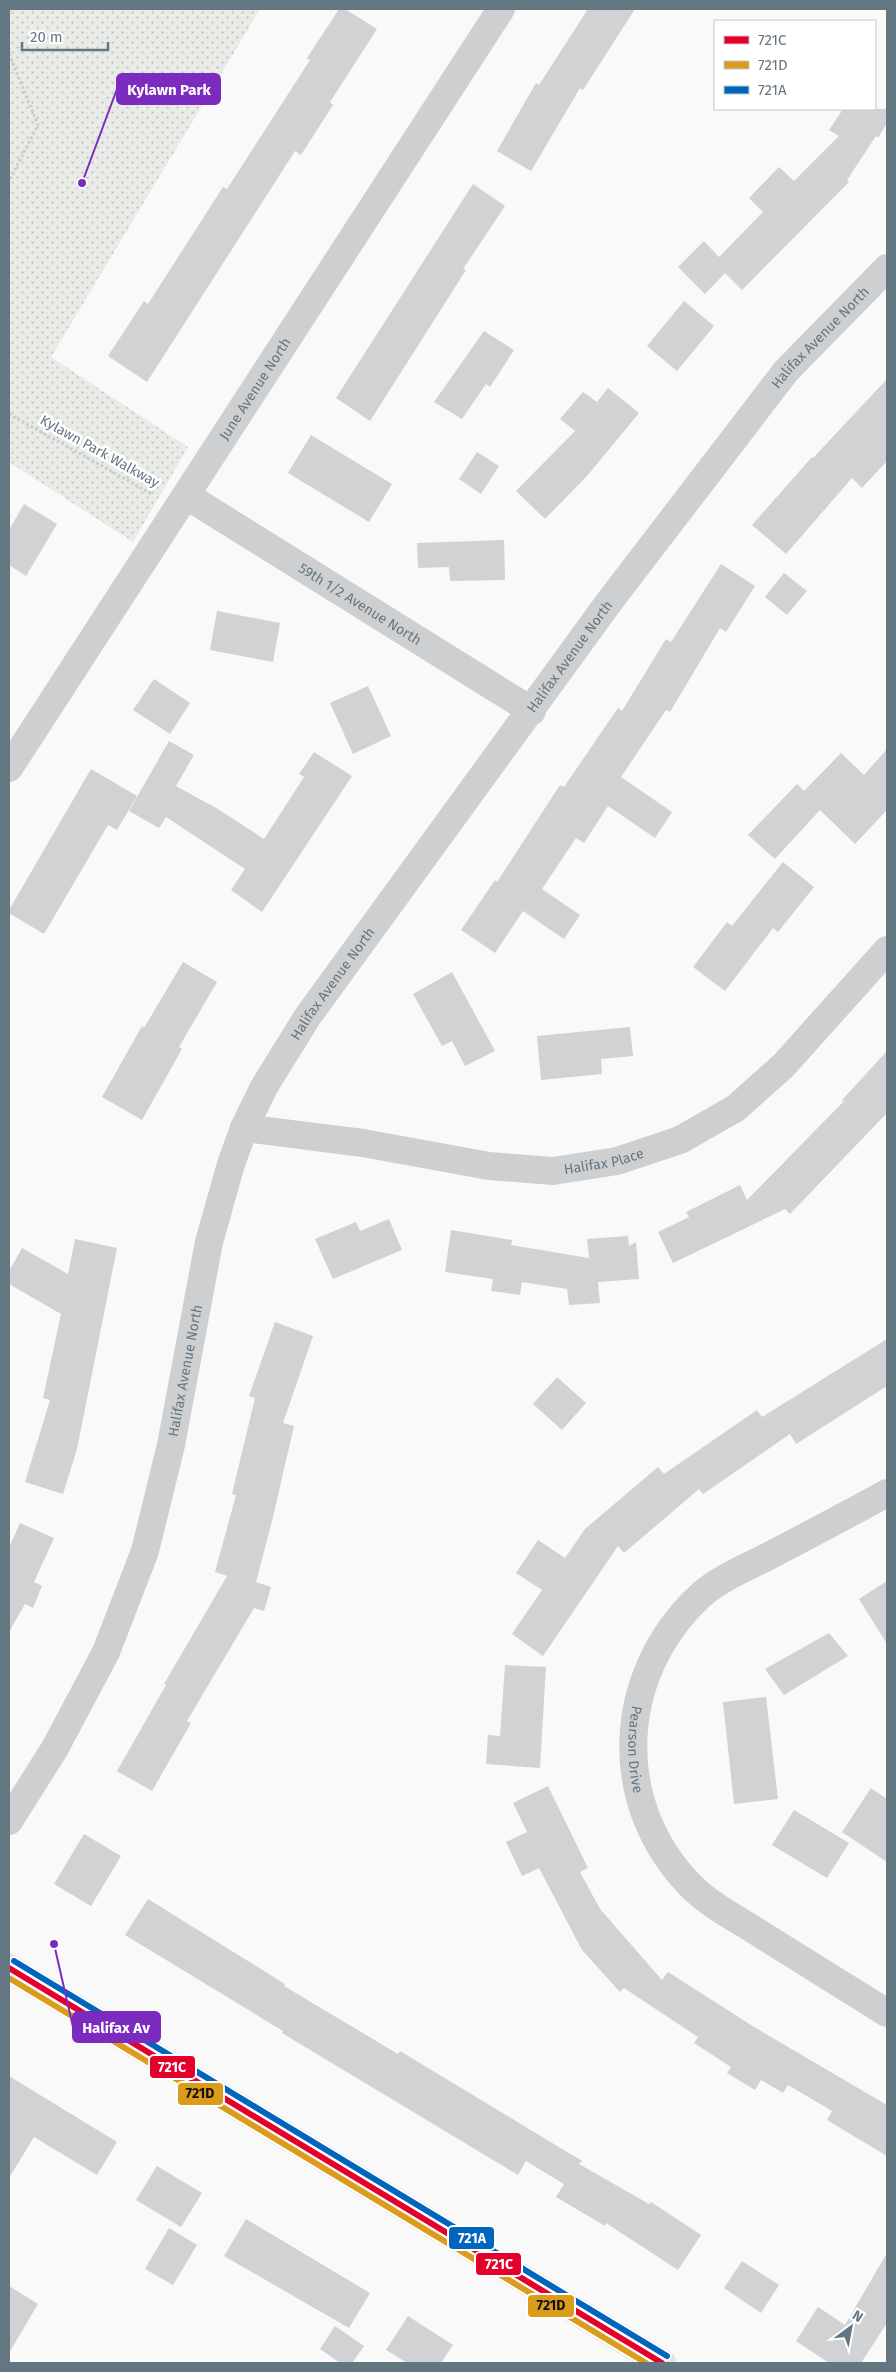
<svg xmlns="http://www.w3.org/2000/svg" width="896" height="2372" font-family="'Fira Sans',sans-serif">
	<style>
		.park { fill: url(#park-dots) }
		.building { fill: #d0d2d3 }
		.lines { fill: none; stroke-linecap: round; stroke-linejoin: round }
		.path { stroke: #cbcccd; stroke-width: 3; stroke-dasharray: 2.5 2.5; stroke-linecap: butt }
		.minor { stroke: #cecfd0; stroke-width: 28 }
		.major { stroke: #e1e2e2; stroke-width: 28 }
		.bus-1-casing { stroke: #fff; stroke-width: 10 }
		.bus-2-casing { stroke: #fff; stroke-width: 10 }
		.bus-3-casing { stroke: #fff; stroke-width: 10 }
		.bus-1 { stroke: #e4002b; stroke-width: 6 }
		.bus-2 { stroke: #da9c1a; stroke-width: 6 }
		.bus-3 { stroke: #0065bd; stroke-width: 6 }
		.labels { text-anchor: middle; stroke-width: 5; stroke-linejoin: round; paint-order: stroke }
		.street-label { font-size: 14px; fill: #657683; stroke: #fff }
		.leader { fill: none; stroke: #7b2cbf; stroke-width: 2 }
		.callout-dot { fill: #7b2cbf; stroke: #fff; stroke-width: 2 }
		.callout { fill: #7b2cbf; stroke: #7b2cbf; stroke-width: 2 }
		.callout-label { font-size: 15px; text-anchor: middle; font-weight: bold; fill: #fff }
		.line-badge { stroke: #fff; stroke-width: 2 }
		.badge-label { font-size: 14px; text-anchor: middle; font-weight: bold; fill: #fff }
		.pale-badge-label { font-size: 14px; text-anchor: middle; font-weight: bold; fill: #111 }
	</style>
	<defs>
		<pattern id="park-dots" width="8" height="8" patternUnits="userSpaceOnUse" patternTransform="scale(1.25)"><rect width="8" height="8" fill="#e8ebe6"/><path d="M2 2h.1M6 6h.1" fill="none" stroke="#c0c3c0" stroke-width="1.8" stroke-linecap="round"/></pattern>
	</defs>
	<rect width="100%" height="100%" fill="#f9f9f9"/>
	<polygon class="park" points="9,9 260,9 51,357 188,447 133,542 9,462"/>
	<g class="building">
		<polygon points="339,9 345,9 377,29 330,102 333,105 301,155 295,151 147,382 108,356 144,301 148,304 223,187 227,189 310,60 307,58"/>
		<polygon points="588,9 635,9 583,90 580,88 531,171 497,151 536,83 539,85"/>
		<polygon points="843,109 887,109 887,123 878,138 876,136 847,180 849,182 742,290 725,273 705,294 678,267 704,241 719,257 763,212 749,198 779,167 794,181 839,136 829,130"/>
		<polygon points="473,184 505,206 463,269 466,270 370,421 336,398"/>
		<polygon points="684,301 714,326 677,371 647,346"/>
		<polygon points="484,331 514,350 490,387 486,384 462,419 434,402"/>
		<polygon points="887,379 887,461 862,488 852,478 786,554 752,525 812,457 813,458"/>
		<polygon points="608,388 639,413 587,476 545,519 516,491 575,431 560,419 583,392 597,402"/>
		<polygon points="311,435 392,484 369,522 288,473"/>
		<polygon points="477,452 499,466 481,494 459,479"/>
		<polygon points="24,504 57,524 26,576 9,565 9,530"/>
		<polygon points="504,540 505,580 450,581 449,567 418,568 417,543"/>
		<polygon points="721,564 755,586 726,632 720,628 670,712 666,710 621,777 672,812 655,838 608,806 584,843 576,838 542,889 580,915 564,939 523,911 495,953 461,930 495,880 497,882 560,785 564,787 618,708 622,711 666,639 671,642"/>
		<polygon points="784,573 807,591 787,615 765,597"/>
		<polygon points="217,611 280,623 273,662 210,650"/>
		<polygon points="154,679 190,703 170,734 133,710"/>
		<polygon points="368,686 391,736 353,754 330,703"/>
		<polygon points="169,741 194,755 176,786 218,809 264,839 304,777 299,774 314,752 352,776 262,912 231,890 245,869 166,817 159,828 129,811"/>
		<polygon points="887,749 887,810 855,844 820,810 775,859 748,835 797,784 804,791 841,753 864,775"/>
		<polygon points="91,769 137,796 117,830 108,825 44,934 9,913 9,910"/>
		<polygon points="783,862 814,887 778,932 773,928 725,991 693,967 727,922 732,926"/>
		<polygon points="183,962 217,982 179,1047 182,1049 142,1120 102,1097 142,1026 144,1028"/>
		<polygon points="452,972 495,1051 465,1066 452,1041 442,1046 413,994"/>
		<polygon points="630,1027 633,1056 601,1059 602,1074 541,1080 537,1036"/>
		<polygon points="887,1051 887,1113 790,1214 785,1209 673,1263 658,1232 689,1217 686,1212 740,1185 747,1200 844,1101 842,1100"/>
		<polygon points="389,1219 402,1250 333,1279 315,1239 356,1222 360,1231"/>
		<polygon points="451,1230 512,1240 511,1245 589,1258 587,1239 628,1236 629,1246 636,1242 639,1279 598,1282 600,1303 569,1305 567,1289 522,1282 520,1295 491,1291 493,1279 445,1272"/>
		<polygon points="75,1239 117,1248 77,1449 63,1494 25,1482 50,1400 43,1398 61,1314 9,1284 9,1271 22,1248 68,1274"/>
		<polygon points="275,1322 313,1336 283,1423 294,1426 272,1521 256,1582 271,1587 264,1611 254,1608 187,1721 191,1723 152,1791 117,1771 166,1685 164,1684 227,1576 215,1572 236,1495 232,1494 255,1398 249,1396"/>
		<polygon points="887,1339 887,1386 796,1444 790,1434 703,1494 699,1489 624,1553 618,1546 543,1656 512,1634 542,1590 516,1573 538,1540 565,1558 585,1529 658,1467 664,1474 757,1410 762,1417"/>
		<polygon points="557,1377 586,1403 562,1430 533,1404"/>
		<polygon points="20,1523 54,1538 34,1582 42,1586 33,1608 25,1604 9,1632 9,1548"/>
		<polygon points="887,1581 887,1644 859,1599"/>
		<polygon points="829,1633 848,1656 784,1695 765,1669"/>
		<polygon points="505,1665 546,1667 540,1768 486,1764 488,1735 500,1736"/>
		<polygon points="766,1697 778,1799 734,1804 723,1702"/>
		<polygon points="548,1786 588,1868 580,1872 600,1909 662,1980 668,1972 754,2027 887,2105 887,2156 827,2120 832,2111 788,2085 783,2093 761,2080 755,2090 727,2073 731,2067 694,2043 698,2037 624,1988 620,1992 582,1950 539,1868 522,1876 506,1842 527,1832 513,1803"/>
		<polygon points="871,1788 887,1799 887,1862 842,1832"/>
		<polygon points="794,1810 849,1843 827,1878 772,1845"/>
		<polygon points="84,1834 121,1856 91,1906 54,1884"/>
		<polygon points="148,1899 285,1984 284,1986 398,2054 400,2051 582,2161 579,2164 649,2204 651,2202 701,2235 678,2270 606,2223 605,2226 556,2197 564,2184 526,2161 518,2175 282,2033 283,2031 125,1935"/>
		<polygon points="9,2076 117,2142 97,2175 34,2137 9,2178"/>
		<polygon points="157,2166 202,2193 181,2227 136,2200"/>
		<polygon points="246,2219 370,2293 349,2328 224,2256"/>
		<polygon points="169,2228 197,2245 173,2285 145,2269"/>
		<polygon points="887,2253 887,2323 861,2363 829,2363 796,2341 818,2307 845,2325"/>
		<polygon points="742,2261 779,2285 761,2313 724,2288"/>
		<polygon points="9,2286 38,2304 9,2353"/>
		<polygon points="408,2316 453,2345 441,2363 407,2363 386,2350"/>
		<polygon points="335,2326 364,2346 352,2363 340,2363 320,2349"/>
	</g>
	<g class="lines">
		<g class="path">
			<polyline points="9,54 38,125 9,181"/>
			<polyline points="9,414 152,494"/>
		</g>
		<g class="minor">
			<path id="s1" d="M187,496L532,711"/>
			<path id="s2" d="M9,768L501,9"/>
			<path id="s3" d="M244,1128L363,1143L489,1166L553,1171L617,1161L680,1140L736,1108L784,1065L887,950"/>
			<path id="s4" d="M887,1493C847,1515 807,1536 767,1557C747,1567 717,1580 700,1596C616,1674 609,1804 692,1887C711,1906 739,1920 762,1935C804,1961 846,1987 887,2013"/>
			<path id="s5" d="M9,1821L55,1748L106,1652L145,1551L171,1445L209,1242L231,1164L244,1128L264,1087L308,1016L609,602L786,371L887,268"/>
		</g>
		<polyline class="major" points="9,1968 662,2363"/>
		<defs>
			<polyline id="bus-1" points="9,1968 662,2363"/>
			<polyline id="bus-2" points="9,1978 646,2363"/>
			<polyline id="bus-3" points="14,1961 667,2356"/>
		</defs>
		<use href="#bus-1" class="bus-1-casing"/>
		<use href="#bus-2" class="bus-2-casing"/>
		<use href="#bus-3" class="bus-3-casing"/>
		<use href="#bus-1" class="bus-1"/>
		<use href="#bus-2" class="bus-2"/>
		<use href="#bus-3" class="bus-3"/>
	</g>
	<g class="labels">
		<g class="street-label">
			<text dy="5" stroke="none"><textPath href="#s5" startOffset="1718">Halifax Avenue North</textPath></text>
			<text dy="5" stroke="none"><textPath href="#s2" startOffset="452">June Avenue North</textPath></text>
			<text transform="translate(100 451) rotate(29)" y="5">Kylawn Park Walkway</text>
			<text dy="5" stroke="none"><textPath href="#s1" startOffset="204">59th 1/2 Avenue North</textPath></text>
			<text dy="5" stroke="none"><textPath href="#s5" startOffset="1312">Halifax Avenue North</textPath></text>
			<text dy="5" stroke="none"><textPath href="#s5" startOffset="908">Halifax Avenue North</textPath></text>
			<text dy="5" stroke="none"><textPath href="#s3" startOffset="364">Halifax Place</textPath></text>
			<text dy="5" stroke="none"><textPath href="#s5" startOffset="488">Halifax Avenue North</textPath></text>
			<text dy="5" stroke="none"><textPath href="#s4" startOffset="386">Pearson Drive</textPath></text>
		</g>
	</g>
	<path class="leader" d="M82 183L117 89M54 1944L73 2027"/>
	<g class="callout-dot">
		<circle cx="82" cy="183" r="5"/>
		<circle cx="54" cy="1944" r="5"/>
	</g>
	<g class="callout">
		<rect x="117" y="74" width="103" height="30" rx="5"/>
		<rect x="73" y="2012" width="87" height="30" rx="5"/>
	</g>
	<g class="callout-label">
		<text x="169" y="95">Kylawn Park</text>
		<text x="116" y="2033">Halifax Av</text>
	</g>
	<g class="line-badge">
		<rect x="149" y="2055" width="47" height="24" rx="5" fill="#e4002b"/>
		<rect x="177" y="2082" width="47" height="24" rx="5" fill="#da9c1a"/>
		<rect x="448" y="2226" width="47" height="24" rx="5" fill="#0065bd"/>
		<rect x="475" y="2252" width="47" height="24" rx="5" fill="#e4002b"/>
		<rect x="527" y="2294" width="48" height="24" rx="5" fill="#da9c1a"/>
	</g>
	<g class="badge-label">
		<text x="172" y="2072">721C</text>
		<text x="472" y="2243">721A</text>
		<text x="499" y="2269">721C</text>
	</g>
	<g class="pale-badge-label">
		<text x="200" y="2098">721D</text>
		<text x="551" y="2310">721D</text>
	</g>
	<rect width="896" height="2372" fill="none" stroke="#657683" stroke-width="20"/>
	<rect x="714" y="20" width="162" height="90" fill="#ffffff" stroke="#c1c8cd"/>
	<rect x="724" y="36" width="25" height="8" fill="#e4002b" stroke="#c1c8cd"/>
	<text x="758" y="45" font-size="15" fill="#657683">721C</text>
	<rect x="724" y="61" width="25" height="8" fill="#da9c1a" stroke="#c1c8cd"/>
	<text x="758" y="70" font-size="15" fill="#657683">721D</text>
	<rect x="724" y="86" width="25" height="8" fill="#0065bd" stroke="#c1c8cd"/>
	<text x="758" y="95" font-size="15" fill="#657683">721A</text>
	<g transform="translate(851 2327) rotate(32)" stroke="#ffffff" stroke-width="4" paint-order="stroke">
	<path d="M0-4L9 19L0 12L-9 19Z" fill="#657683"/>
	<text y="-8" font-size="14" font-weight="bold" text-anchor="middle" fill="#657683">N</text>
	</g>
	<path d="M22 42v8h86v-8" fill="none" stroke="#657683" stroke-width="2.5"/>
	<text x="30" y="42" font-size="15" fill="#657683" stroke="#ffffff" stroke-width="4" paint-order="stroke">20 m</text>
</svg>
